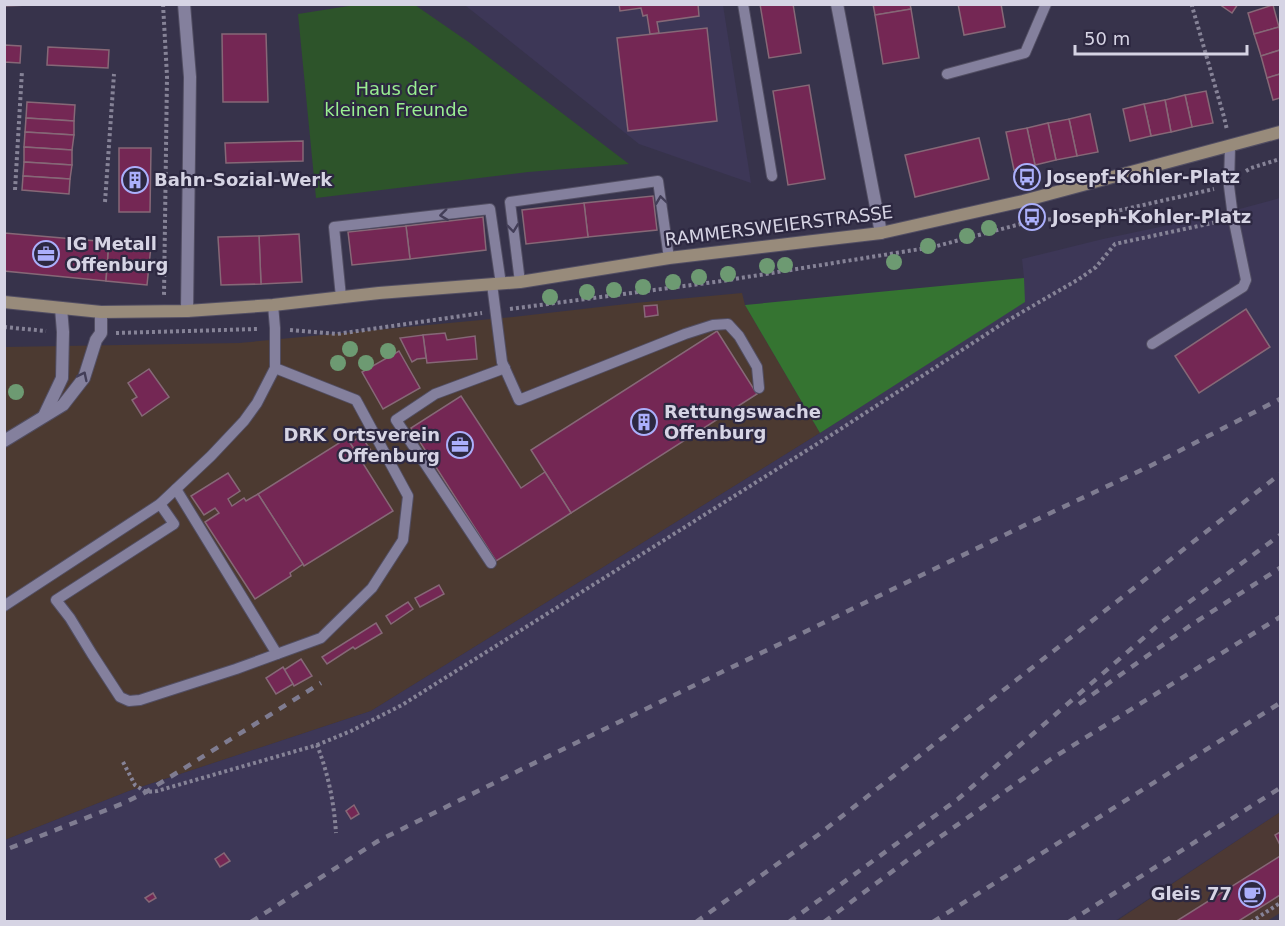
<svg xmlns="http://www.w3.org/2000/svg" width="1285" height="926" font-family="'DejaVu Sans',sans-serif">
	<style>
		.commercial { fill: #4d3934 }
		.industrial { fill: #4c3a31 }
		.built { fill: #3d3757 }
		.green { fill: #2d542a }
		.forest { fill: #357431 }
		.building { fill: #742754; stroke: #866877; stroke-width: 1.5 }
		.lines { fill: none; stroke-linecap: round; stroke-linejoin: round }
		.lane-casing { stroke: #524e63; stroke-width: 12 }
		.street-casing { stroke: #524e63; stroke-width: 14 }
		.secondary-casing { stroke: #524e63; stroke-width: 14 }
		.path { stroke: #868397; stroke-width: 4; stroke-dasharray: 3 3; stroke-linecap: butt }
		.lane { stroke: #84809d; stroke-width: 10 }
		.street { stroke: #84809d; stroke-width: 12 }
		.secondary { stroke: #988b7b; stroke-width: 12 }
		.rail { stroke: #7f7c91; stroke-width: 4.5; stroke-dasharray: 8 8; stroke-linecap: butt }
		.tree { fill: #6d9a72 }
		.oneway { stroke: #433e58 }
		.labels { text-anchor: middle; stroke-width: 4.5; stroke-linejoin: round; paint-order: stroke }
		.park-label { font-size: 18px; fill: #99ee91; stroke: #2d2841 }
		.poi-label { font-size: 18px; font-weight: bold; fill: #d6d4e4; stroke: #2d2841; text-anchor: start }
		.street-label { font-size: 18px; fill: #d6d4e4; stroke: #2d2841 }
	</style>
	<rect width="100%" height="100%" fill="#37334b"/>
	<polygon class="commercial" points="1280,812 1280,913 1267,921 1115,922"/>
	<polygon class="industrial" points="742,293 745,305 820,433 371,711 129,791 5,840 5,347 239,343 513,317 635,303"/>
	<g class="built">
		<polygon points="480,4 723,5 751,183 639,144 466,6"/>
		<polygon points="1280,198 1280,812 1115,921 5,922 5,840 129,791 371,711 820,433 1024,302 1024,278 1022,259 1103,239 1221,214"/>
	</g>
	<polygon class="green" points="355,5 415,5 470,43 629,164 528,172 316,198 298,14"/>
	<polygon class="forest" points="1024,278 1025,302 820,433 745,305"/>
	<g class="building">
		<polygon points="4,4 54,4 4,6"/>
		<polygon points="619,4 698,4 699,16 657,22 659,33 650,34 647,15 643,16 641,8 620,11"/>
		<polygon points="760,4 793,4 801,53 769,58"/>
		<polygon points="873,4 910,4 911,9 875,15"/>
		<polygon points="958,4 1001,4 1005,27 964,35"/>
		<polygon points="1219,4 1238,4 1232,13"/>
		<polygon points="1273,5 1279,27 1254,34 1248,13"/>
		<polygon points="911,9 919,58 883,64 875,15"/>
		<polygon points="1279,27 1280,32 1280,50 1261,56 1254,34"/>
		<polygon points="707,28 717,121 628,131 617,38"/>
		<polygon points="222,34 266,34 268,102 223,102"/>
		<polygon points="4,45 21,46 20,63 4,62"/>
		<polygon points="48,47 109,50 108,68 47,65"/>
		<polygon points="1280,50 1280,74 1267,78 1261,56"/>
		<polygon points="1280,74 1280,98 1273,100 1267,78"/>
		<polygon points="809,85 825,179 788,185 773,91"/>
		<polygon points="1206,91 1213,123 1192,127 1185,95"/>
		<polygon points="1185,95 1192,127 1171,132 1165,100"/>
		<polygon points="1165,100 1171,132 1151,136 1144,104"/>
		<polygon points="27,102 75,105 74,121 26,118"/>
		<polygon points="1144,104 1151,136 1130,141 1123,109"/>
		<polygon points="1090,114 1098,152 1077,156 1069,119"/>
		<polygon points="26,118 74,121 74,135 25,132"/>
		<polygon points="1069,119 1077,156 1056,160 1048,123"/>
		<polygon points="1048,123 1056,160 1035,165 1027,128"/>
		<polygon points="1027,128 1035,165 1014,170 1006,132"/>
		<polygon points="25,132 74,135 72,150 24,147"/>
		<polygon points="979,138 989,179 915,197 905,155"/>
		<polygon points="303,141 303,161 226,163 225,143"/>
		<polygon points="24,147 72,150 72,165 24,162"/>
		<polygon points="119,148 151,148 150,212 119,212"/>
		<polygon points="24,162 72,165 70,179 23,176"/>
		<polygon points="23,176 70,179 69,194 22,190"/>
		<polygon points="653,196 657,230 588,237 584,203"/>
		<polygon points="584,203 588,237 526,244 522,210"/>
		<polygon points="483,217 486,250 410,259 406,226"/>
		<polygon points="406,226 410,259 352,265 348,232"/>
		<polygon points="4,233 109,242 106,281 4,271"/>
		<polygon points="299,234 302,282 261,284 259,236"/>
		<polygon points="259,236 261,284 221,285 218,237"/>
		<polygon points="109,242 151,246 147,285 106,281"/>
		<polygon points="657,305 658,315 645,317 644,306"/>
		<polygon points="1246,309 1270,347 1199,393 1175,356"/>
		<polygon points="717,331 757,394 571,513 531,450"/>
		<polygon points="445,333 447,340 475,336 477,359 427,363 423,335"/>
		<polygon points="423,335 426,358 417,359 412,362 400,338"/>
		<polygon points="399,351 420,388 383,409 362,372"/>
		<polygon points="149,369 169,397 142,416 132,400 137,397 128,383"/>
		<polygon points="461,396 521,488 545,472 571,513 496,561 411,428"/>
		<polygon points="361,436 374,455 363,462 350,443"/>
		<polygon points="347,438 393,511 304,566 258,494"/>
		<polygon points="228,473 240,491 228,499 232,506 244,498 246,501 258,494 303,564 290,573 291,576 255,599 205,522 219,513 215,508 204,515 191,496"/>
		<polygon points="439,585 444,594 420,607 415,598"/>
		<polygon points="408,602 413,609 391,624 386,616"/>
		<polygon points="376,623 382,633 355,649 353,647 327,664 322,657"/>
		<polygon points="301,659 312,676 294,686 284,670"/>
		<polygon points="283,667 293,684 276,694 266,678"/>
		<polygon points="354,805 359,814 351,819 346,811"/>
		<polygon points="1280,832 1280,845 1275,835"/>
		<polygon points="224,853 230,861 220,867 215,859"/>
		<polygon points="1280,856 1280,895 1237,922 1175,922"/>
		<polygon points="153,893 156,898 149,902 145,898"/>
	</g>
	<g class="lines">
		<defs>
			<g id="lane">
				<polyline points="743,4 772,176"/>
				<polyline points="947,74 1025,53 1046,4"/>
				<polyline points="520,282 510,202 658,181 669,258"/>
				<polyline points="492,284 502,362 519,400 685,334 713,325 728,324 739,336 757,367 759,388"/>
				<polyline points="341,297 334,227 490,209 501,284"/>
				<polyline points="1152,344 1243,287 1246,280 1233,217 1229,186 1230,147"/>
				<polyline points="176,489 277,654"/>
				<polyline points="160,504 174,524 56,600 70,618 92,654 120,697 129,701 140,700 236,669 321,638 372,588 403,540 408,496 356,400 275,368"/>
				<polyline points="491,563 396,420 435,394 505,368"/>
				<polyline points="4,606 160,504 211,456 244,421 257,403 275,368 275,328 273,305"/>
			</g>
			<g id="street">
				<polyline points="184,4 190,77 187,311"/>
				<polyline points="837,4 881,233"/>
				<polyline points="44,416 62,378 63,332 61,308"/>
				<polyline points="4,441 63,405 84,378 96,340 101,333 101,312"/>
			</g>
			<polyline id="secondary" points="4,302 101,312 187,311 273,305 379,293 520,282 669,258 881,233 1023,201 1280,132"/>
		</defs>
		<use href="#lane" class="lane-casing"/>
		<use href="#street" class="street-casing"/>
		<use href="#secondary" class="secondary-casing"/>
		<g class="path">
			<polyline points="163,4 167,76 164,295"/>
			<polyline points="1193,4 1192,6 1224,117 1227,130"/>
			<polyline points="1246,171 1251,168 1280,159"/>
			<polyline points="15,190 22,71"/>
			<polyline points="105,202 114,74"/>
			<polyline points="510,309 722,281 933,247 1032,221 1099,215 1214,189"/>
			<polyline points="4,327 46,331"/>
			<polyline points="290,330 337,334 482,313"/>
			<polyline points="116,333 258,329"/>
			<polyline points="317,745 351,731 402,705 836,432 1005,322 1079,279 1096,267 1115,244 1217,222"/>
			<path d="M123,762L135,785L146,792L157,791L317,745C328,773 334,802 336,833"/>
			<polyline points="1251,922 1280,903"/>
		</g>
		<use href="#lane" class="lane"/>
		<use href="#street" class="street"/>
		<use href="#secondary" class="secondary"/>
		<g class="rail">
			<polyline points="1079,704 1191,625 1280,568"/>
			<polyline points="10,848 124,803 146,792 321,683"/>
			<polyline points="251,922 378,841 520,770 1025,525 1152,465 1280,399"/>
			<polyline points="696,922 818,835 1280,474"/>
			<polyline points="789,922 958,799 1162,622 1280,535"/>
			<polyline points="824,922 913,856 1051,759 1280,617"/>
			<polyline points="933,922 1280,703"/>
			<polyline points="1069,922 1280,788"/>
		</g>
	</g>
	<g class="tree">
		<circle cx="989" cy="228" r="8"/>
		<circle cx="967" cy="236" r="8"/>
		<circle cx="928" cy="246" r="8"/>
		<circle cx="894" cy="262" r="8"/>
		<circle cx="785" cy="265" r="8"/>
		<circle cx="767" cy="266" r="8"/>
		<circle cx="728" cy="274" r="8"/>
		<circle cx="699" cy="277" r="8"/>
		<circle cx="673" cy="282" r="8"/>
		<circle cx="643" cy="287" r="8"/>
		<circle cx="614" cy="290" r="8"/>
		<circle cx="587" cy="292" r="8"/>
		<circle cx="550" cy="297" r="8"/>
		<circle cx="350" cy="349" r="8"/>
		<circle cx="388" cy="351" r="8"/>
		<circle cx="338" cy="363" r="8"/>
		<circle cx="366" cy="363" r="8"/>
		<circle cx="16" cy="392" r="8"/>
	</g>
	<defs><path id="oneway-chevron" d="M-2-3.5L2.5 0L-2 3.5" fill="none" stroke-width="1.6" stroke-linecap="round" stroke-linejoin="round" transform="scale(1.5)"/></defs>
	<g class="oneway">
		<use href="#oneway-chevron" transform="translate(661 200) rotate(-98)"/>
		<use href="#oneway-chevron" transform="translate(444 215) rotate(173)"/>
		<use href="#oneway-chevron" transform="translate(513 228) rotate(83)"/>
		<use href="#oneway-chevron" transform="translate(83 376) rotate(-64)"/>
	</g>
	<defs>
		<symbol id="bus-ring" viewBox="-11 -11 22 22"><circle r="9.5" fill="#2d2841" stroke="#abaffb" stroke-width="1.5"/><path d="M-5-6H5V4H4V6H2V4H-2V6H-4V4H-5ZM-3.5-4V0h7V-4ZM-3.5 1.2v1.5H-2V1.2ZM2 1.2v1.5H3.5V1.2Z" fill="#abaffb"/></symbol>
		<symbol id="building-ring" viewBox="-11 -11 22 22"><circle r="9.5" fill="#2d2841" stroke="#abaffb" stroke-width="1.5"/><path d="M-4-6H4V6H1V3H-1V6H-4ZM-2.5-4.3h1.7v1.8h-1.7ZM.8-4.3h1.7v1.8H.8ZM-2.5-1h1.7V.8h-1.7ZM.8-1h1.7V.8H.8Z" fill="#abaffb"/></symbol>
		<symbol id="office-ring" viewBox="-11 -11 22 22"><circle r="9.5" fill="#2d2841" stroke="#abaffb" stroke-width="1.5"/><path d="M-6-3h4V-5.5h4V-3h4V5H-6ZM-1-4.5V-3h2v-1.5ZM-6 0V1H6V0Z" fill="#abaffb"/></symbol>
		<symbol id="cafe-ring" viewBox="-11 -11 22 22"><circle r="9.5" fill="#2d2841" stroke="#abaffb" stroke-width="1.5"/><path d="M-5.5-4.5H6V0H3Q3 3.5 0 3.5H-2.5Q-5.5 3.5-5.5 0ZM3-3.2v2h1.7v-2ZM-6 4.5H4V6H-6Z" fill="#abaffb"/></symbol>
	</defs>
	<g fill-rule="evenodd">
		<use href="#bus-ring" x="1012" y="162" width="30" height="30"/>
		<use href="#building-ring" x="120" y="165" width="30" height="30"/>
		<use href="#bus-ring" x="1017" y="202" width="30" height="30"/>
		<use href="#office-ring" x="31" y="239" width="30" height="30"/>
		<use href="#building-ring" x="629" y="407" width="30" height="30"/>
		<use href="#office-ring" x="445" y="430" width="30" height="30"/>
		<use href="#cafe-ring" x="1237" y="879" width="30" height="30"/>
	</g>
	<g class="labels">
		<g class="park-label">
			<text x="396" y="95">Haus der<tspan x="396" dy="21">kleinen Freunde</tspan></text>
		</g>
		<g class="poi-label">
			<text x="1046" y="183">Josepf-Kohler-Platz</text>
			<text x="154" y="186">Bahn-Sozial-Werk</text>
			<text x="1052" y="223">Joseph-Kohler-Platz</text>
			<text x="66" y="250">IG Metall<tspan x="66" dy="21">Offenburg</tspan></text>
			<text x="664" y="418">Rettungswache<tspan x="664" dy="21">Offenburg</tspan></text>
			<text x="440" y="441" text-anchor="end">DRK Ortsverein<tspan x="440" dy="21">Offenburg</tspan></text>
			<text x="1232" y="900" text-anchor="end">Gleis 77</text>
		</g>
		<g class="street-label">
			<text transform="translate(779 226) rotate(-7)" y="6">RAMMERSWEIERSTRASSE</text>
		</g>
	</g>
	<rect width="1285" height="926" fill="none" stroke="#d6d4e4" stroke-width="12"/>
	<path d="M1075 45v9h172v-9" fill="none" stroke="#d6d4e4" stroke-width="3"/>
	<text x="1084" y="45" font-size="18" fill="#d6d4e4" stroke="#2d2841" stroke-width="4.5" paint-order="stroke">50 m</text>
</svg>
